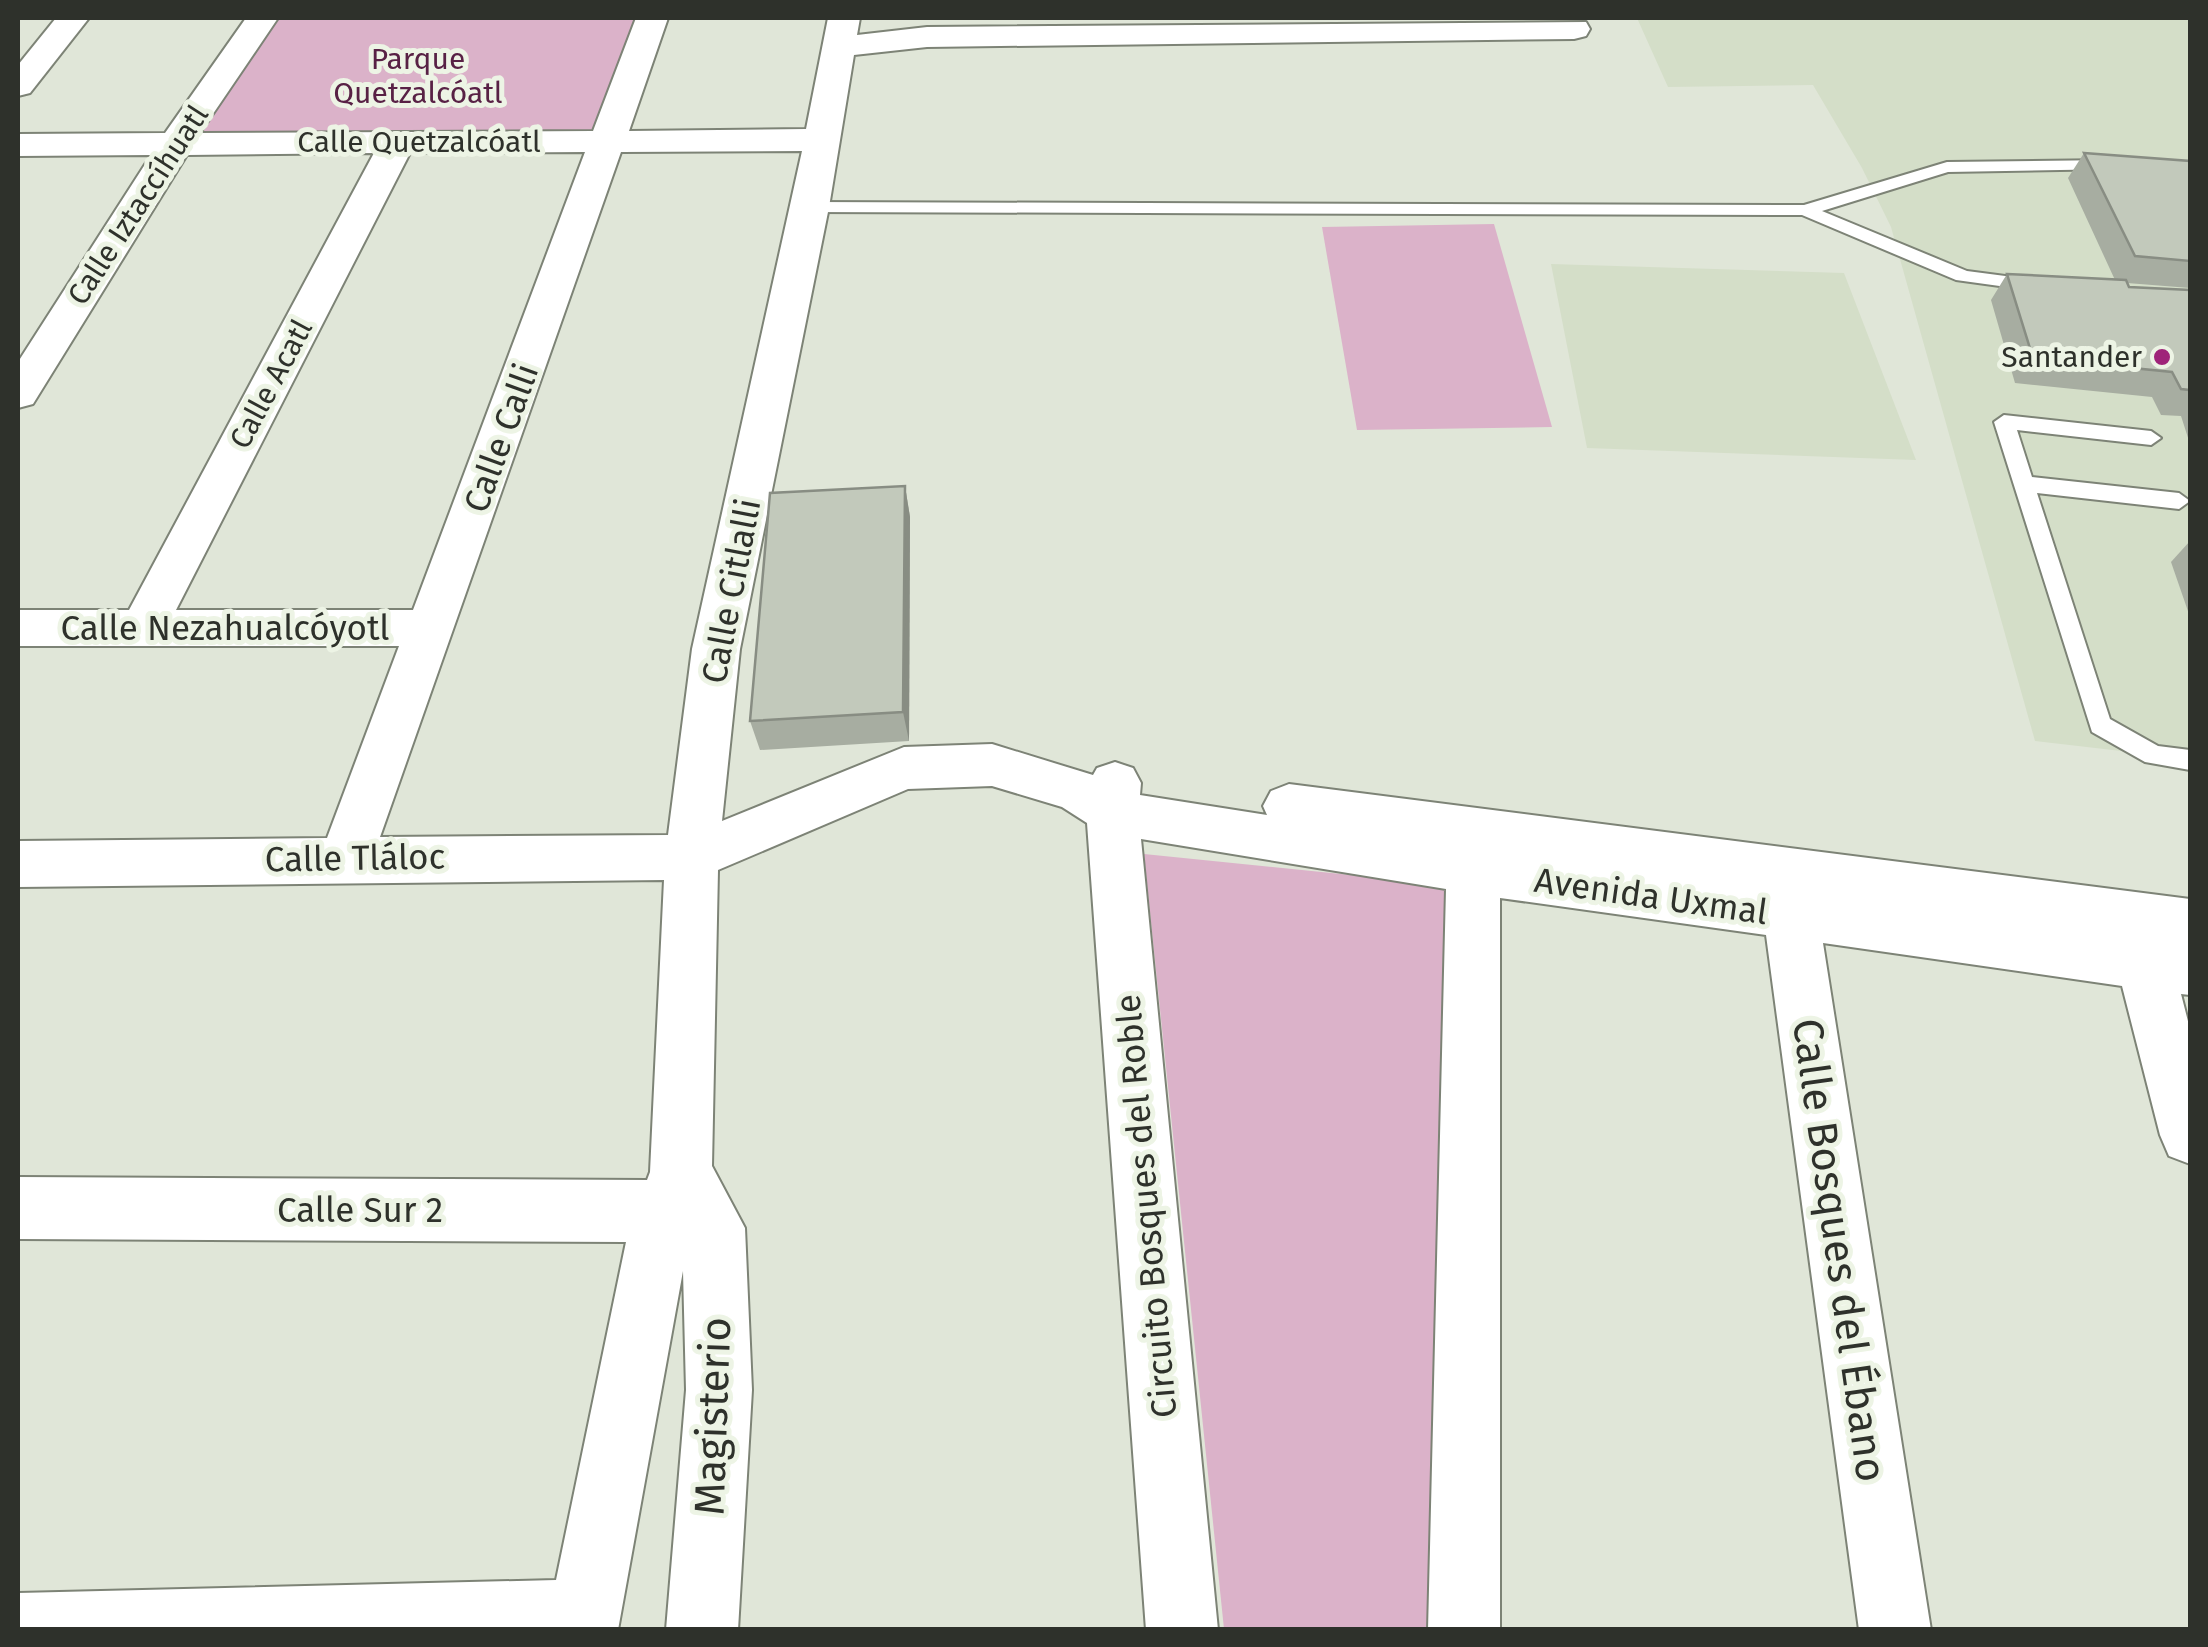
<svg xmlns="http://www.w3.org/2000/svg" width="2208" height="1647" font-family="'Fira Sans',sans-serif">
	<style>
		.built { fill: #d4dec8 }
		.green { fill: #dbb2c9 }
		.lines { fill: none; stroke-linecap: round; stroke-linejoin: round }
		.service-casing { stroke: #7d8376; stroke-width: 4 }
		.minor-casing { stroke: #7d8376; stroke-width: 4 }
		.service { fill: #fff; fill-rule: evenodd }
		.minor { fill: #fff; fill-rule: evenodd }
		.wall { fill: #a7ada1 }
		.shaded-wall { fill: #888d83 }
		.building { fill: #c2c9bb; stroke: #888d83; stroke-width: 2.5 }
		.poi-dot { fill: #9f2479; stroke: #edf4e5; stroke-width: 4 }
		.labels { text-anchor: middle; stroke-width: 10; stroke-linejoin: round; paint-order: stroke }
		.far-park-label { font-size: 30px; fill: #582145; stroke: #edf4e5 }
		.far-street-label { font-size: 30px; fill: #2e312b; stroke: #edf4e5 }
		.far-poi-label { font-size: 30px; fill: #2e312b; stroke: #edf4e5; text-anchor: end }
		.street-label { font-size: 35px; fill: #2e312b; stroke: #edf4e5 }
		.near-street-label { font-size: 42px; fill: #2e312b; stroke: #edf4e5 }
	</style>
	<rect width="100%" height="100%" fill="#e0e6d8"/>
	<g class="built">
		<polygon points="1637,18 2190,18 2190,759 2035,741 1891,227 1862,168 1813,85 1668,87"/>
		<polygon points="1551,264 1844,273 1916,460 1587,448"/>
	</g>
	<g class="green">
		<polygon points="273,18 642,18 611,119 602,134 193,136"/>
		<polygon points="1494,224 1552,427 1357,430 1322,227"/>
		<polygon points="1144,854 1449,885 1438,1629 1224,1629"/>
	</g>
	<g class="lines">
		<defs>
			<g id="service">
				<polygon points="2111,160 2120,165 2117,169 1948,172 1822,211 1967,271 2043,281 2045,285 2036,291 1956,280 1802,215 810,212 801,207 810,202 1804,205 1947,162"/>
				<polygon points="2004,415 2151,431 2161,438 2151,445 2017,430 2032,477 2179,493 2190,501 2179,509 2037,493 2110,719 2158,746 2190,750 2190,770 2145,762 2092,732 1994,422"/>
			</g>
			<g id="minor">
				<polygon points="56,18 89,18 30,93 18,96 18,65"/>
				<path d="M246,18H278L200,133L593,131L636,18H668L629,131L806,129L828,18H860L857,35L927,27L1586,22L1590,29L1586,36L1574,39L927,47L854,55L829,207L740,649L722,821L904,747L992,744L1093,775L1097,768L1115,762L1133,768L1141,783L1140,795L1267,815L1263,806L1271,791L1289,784L2190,899V995L2181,994L2190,1029V1164L2169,1156L2160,1135L2122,986L1823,943L1931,1630H1859L1766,935L1500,898V1630H1428L1446,889L1141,839L1218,1630H1146L1087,823L1062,807L992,786L908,789L718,870L712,1166L745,1228L752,1390L738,1630H666L686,1390L683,1271L618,1630H18V1593L556,1580L626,1242L18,1239V1177L647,1180L650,1172L664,880L18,887V841L327,838L399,646H18V610H129L374,153L187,155L33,404L18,408V362L151,155L18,156V134L165,133ZM802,151L692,649L668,835L380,837L621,152ZM585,152L413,610H176L410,153Z"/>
			</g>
		</defs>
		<use href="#service" class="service-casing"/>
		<use href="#minor" class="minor-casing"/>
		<use href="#service" class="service"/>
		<use href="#minor" class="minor"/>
	</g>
	<g class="wall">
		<polygon points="2084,153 2190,161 2190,288 2127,283 2129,287 2190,290 2190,444 2181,416 2161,415 2152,397 2015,383 1991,300 2007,274 2115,280 2068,178"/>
		<polygon points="905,486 910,517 909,741 760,750 750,721"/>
		<polygon points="2190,541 2190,617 2171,562"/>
	</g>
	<polygon class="shaded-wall" points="905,486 910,517 909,741 903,712"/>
	<g class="building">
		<polygon points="2084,153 2190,161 2190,261 2135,256"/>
		<polygon points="2007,274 2126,280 2129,287 2190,290 2190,390 2181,389 2172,372 2033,358"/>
		<polygon points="905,486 903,712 750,721 770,493"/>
	</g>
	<circle class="poi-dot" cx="2162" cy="357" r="10"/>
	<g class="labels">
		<g class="far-park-label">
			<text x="418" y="69">Parque<tspan x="418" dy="34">Quetzalcóatl</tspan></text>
		</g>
		<g class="far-street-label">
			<text x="419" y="152">Calle Quetzalcóatl</text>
			<text transform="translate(138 205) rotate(-57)" y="10">Calle Iztaccíhuatl</text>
			<text transform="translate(271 384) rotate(-62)" y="10">Calle Acatl</text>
		</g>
		<g class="far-poi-label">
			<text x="2142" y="367">Santander</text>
		</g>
		<g class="street-label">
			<text transform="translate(501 438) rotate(-70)" y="12">Calle Calli</text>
			<text transform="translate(731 591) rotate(-79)" y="12">Calle Citlalli</text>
			<text x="225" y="640">Calle Nezahualcóyotl</text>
			<text transform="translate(355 858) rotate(-1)" y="12">Calle Tláloc</text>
			<text transform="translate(1651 896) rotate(8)" y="12">Avenida Uxmal</text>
			<text transform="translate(1146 1206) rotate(-95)" y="12">Circuito Bosques del Roble</text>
			<text x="360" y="1222">Calle Sur 2</text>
		</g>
		<g class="near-street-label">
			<text transform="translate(1840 1250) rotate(82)" y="15">Calle Bosques del Ébano</text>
			<text transform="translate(712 1416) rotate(-88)" y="15">Magisterio</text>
		</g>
	</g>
	<rect width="2208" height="1647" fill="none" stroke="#2e312b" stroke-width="40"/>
</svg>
